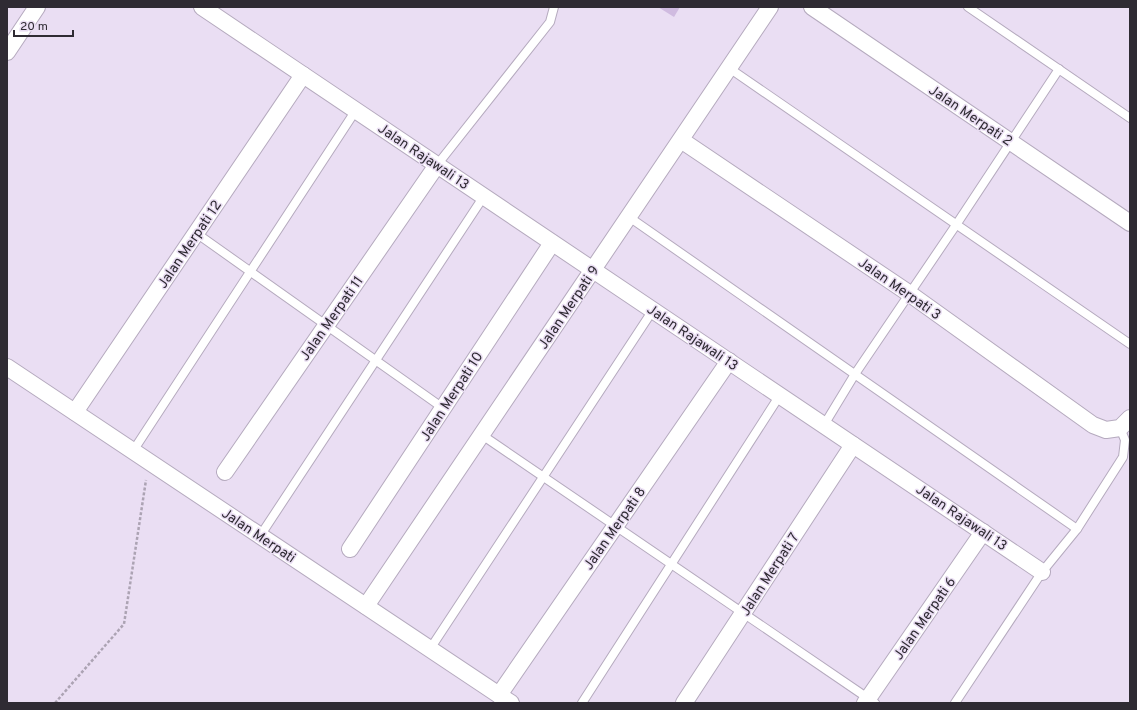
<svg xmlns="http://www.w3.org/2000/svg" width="1137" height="710" font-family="Overpass,sans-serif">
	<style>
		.green { fill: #d0bbe0 }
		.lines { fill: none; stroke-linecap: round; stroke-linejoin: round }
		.lane-casing { stroke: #b5aabe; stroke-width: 10 }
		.street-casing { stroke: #b5aabe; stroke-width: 18 }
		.path { stroke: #aca3b3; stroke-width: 2.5; stroke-dasharray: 3 2; stroke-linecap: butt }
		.lane { stroke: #fff; stroke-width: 8 }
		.street { stroke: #fff; stroke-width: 16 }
		.labels { text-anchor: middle; stroke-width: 3; stroke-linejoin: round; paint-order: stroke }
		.street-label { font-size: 14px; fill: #2f2b33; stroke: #eadef3 }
	</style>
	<rect width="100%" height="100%" fill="#eadef3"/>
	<polygon class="green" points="658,7 680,7 674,17"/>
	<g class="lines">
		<defs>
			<g id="lane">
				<polyline points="968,7 1130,118"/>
				<polyline points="729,68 1130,344"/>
				<polyline points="437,165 550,22 554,7"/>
				<polyline points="629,217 1077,529"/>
				<polyline points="196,233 443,408"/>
				<polyline points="824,425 855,374 956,225 1059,69"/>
				<polyline points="482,435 875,703"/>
				<polyline points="133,451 356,110"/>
				<polyline points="260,536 484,196"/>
				<polyline points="430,649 653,310"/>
				<polyline points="582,703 780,395"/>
				<polyline points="955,703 1042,572 1077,529 1123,457 1125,440 1120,428"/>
			</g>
			<g id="street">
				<polyline points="202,7 1042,572"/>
				<polyline points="812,7 1130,223"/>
				<polyline points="7,52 37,7"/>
				<polyline points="681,140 910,294 1093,425 1106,430 1120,428 1130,418"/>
				<polyline points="7,367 511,703"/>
				<polyline points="75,412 303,75"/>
				<polyline points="225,472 437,165"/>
				<polyline points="350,549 552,243"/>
				<polyline points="366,606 770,7"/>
				<polyline points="499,695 729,361"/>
				<polyline points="684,703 853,445"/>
				<polyline points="865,703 983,532"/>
			</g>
		</defs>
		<use href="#lane" class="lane-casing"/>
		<use href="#street" class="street-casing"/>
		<polyline class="path" points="55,703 124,624 146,480"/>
		<use href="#lane" class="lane"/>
		<use href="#street" class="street"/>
	</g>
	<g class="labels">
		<g class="street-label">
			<text transform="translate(971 115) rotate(34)" y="5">Jalan Merpati 2</text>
			<text transform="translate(424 156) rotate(34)" y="5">Jalan Rajawali 13</text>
			<text transform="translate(189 244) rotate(-56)" y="5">Jalan Merpati 12</text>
			<text transform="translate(900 288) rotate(35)" y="5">Jalan Merpati 3</text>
			<text transform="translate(568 307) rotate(-56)" y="5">Jalan Merpati 9</text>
			<text transform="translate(331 318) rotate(-55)" y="5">Jalan Merpati 11</text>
			<text transform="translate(693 337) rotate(34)" y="5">Jalan Rajawali 13</text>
			<text transform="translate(451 396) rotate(-57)" y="5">Jalan Merpati 10</text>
			<text transform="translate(962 517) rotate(34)" y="5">Jalan Rajawali 13</text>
			<text transform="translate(614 528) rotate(-55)" y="5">Jalan Merpati 8</text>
			<text transform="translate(259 535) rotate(34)" y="5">Jalan Merpati</text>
			<text transform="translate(769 574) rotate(-57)" y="5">Jalan Merpati 7</text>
			<text transform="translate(924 618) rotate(-55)" y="5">Jalan Merpati 6</text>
		</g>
	</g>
	<rect width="1137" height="710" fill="none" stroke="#2f2b33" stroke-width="16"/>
	<path d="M14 30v6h59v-6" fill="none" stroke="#2f2b33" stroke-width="2"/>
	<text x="20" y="30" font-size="12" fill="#2f2b33" stroke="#eadef3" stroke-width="3" paint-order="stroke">20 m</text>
</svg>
